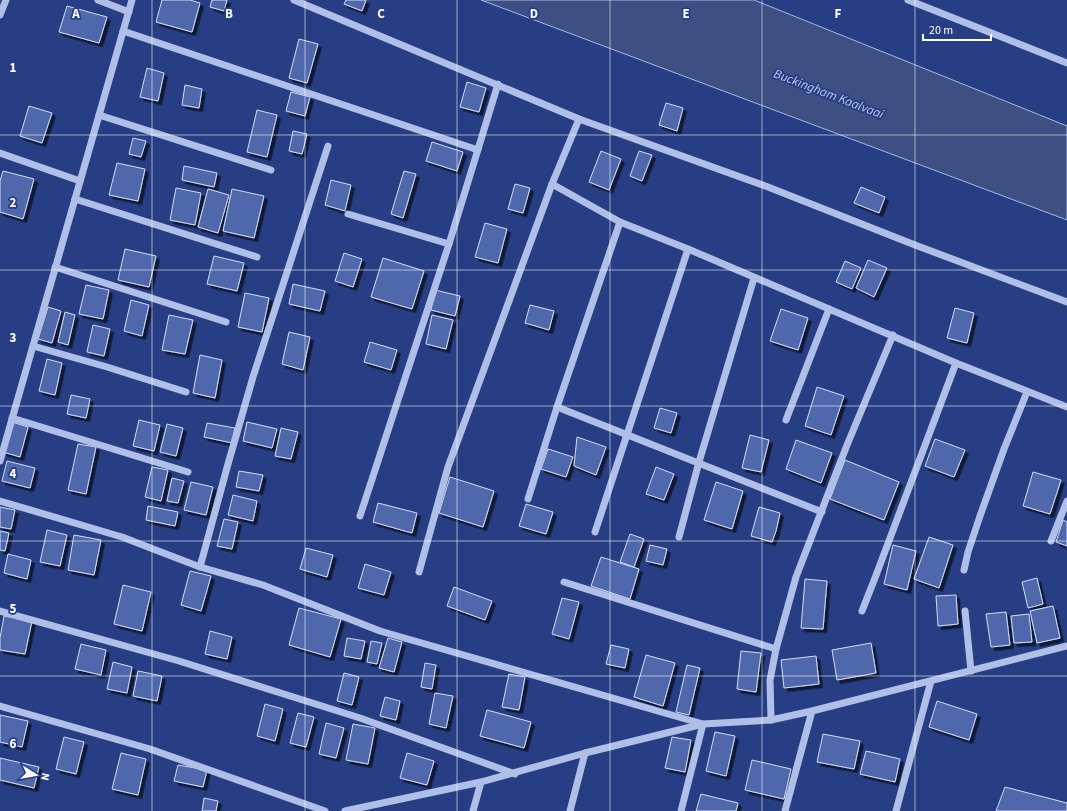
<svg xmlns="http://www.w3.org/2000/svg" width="1067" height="811" font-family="'Source Sans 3',sans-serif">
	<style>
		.water { fill: #3e5083; stroke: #a5b8e8 }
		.building { fill: #4f68ab; stroke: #d4ddf6; filter: url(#shadow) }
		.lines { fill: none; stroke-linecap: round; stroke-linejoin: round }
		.minor { stroke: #b0bfe7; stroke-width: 7 }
		.grid { fill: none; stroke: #fff; stroke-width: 1; stroke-opacity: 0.55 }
		.labels { text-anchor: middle; stroke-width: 3.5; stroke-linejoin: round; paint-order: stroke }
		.water-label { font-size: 13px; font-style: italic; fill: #bccaef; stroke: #273e84 }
		.grid-label { font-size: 13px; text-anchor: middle; font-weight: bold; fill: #fff; stroke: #273e84; stroke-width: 3.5; stroke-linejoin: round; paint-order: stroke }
	</style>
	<defs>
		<filter id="shadow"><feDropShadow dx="3.5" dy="3.5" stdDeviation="0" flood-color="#0009"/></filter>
	</defs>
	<rect width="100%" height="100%" fill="#273e84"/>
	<polygon class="water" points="481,0 754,0 1067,126 1067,220"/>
	<g class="building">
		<polygon points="162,0 190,0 200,3 192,32 156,22"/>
		<polygon points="212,0 227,0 224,11 210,7"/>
		<polygon points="346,0 366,0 362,11 344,4"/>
		<polygon points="67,6 107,17 99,43 59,32"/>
		<polygon points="299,39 318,44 307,83 289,78"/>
		<polygon points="147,68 164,73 158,101 140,97"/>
		<polygon points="467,82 486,88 479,112 460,107"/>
		<polygon points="185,85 202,89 199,108 182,105"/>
		<polygon points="291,92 310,97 305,116 286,111"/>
		<polygon points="666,103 683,108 677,131 659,125"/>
		<polygon points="29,106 52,113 42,143 20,136"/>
		<polygon points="257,110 277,115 267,157 247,152"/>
		<polygon points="293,131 307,134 302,154 289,151"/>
		<polygon points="133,138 146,141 141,157 129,154"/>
		<polygon points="432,142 463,152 457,171 426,161"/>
		<polygon points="601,151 621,159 609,190 589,182"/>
		<polygon points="639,151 652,155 642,181 630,176"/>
		<polygon points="117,163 145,169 138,201 109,195"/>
		<polygon points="184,166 217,173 214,187 182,180"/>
		<polygon points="3,171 34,179 23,219 0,212 0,181"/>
		<polygon points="404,171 416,174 403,218 391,214"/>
		<polygon points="331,180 351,185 345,211 325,205"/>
		<polygon points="515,184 530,188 523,213 508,209"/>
		<polygon points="861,187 885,197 879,213 854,203"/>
		<polygon points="176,188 201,193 195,225 170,220"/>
		<polygon points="208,189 229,195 218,233 198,227"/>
		<polygon points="232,189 264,196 254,238 223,231"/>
		<polygon points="485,223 507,229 498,263 475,257"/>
		<polygon points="125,249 156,256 149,287 118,280"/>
		<polygon points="344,253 362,259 353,287 335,281"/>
		<polygon points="214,256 244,263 237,291 207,284"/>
		<polygon points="383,258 424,271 412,309 371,297"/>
		<polygon points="868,260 887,268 874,297 856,288"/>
		<polygon points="845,261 861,268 852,289 836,282"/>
		<polygon points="293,284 325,291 320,311 289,304"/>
		<polygon points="86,285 109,290 103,319 79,314"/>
		<polygon points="435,290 460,296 455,316 431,310"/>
		<polygon points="245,293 269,298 262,332 238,327"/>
		<polygon points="131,300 149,305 142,336 124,331"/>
		<polygon points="530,305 554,311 549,330 525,323"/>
		<polygon points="48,307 61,311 52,343 38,339"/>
		<polygon points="955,308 974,313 967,343 947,338"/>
		<polygon points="781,309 808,318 798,350 770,341"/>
		<polygon points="65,312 75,315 68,345 58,342"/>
		<polygon points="169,315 193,320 185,354 162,350"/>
		<polygon points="432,315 453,320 446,349 426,344"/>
		<polygon points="93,325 110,329 104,356 87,352"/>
		<polygon points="289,332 310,337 303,370 282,364"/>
		<polygon points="370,342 397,350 391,370 364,362"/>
		<polygon points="200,355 222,360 215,398 193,393"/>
		<polygon points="47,359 62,363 55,395 39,391"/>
		<polygon points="817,387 844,396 831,435 805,426"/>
		<polygon points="71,395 90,399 86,418 67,414"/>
		<polygon points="660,408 677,413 671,433 654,428"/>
		<polygon points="139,420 160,425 154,451 133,446"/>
		<polygon points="12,422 28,427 20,457 3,452"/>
		<polygon points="247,422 277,429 272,448 243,441"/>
		<polygon points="207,423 235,428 232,443 204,437"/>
		<polygon points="167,424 183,428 176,456 160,452"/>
		<polygon points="281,428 298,432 291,459 275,456"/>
		<polygon points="750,435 769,440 761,472 742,468"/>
		<polygon points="577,437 606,447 596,475 574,466"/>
		<polygon points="935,439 965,450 954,477 925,466"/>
		<polygon points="796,440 832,453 821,483 786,469"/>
		<polygon points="78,444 96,447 86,494 68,490"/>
		<polygon points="548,449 573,457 566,477 541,469"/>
		<polygon points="845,460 899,482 884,520 830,499"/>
		<polygon points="7,461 35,468 30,488 2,481"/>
		<polygon points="152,467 168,470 161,501 145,497"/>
		<polygon points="656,467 674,474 664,500 646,494"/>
		<polygon points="239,471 263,475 259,491 236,487"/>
		<polygon points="1033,472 1061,480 1050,514 1023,506"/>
		<polygon points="450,477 494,491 483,527 439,513"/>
		<polygon points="172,478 184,481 178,503 167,501"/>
		<polygon points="191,482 213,487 206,515 184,510"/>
		<polygon points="716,482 743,491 732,529 704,520"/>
		<polygon points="233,495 257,501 253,521 228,515"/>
		<polygon points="378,503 417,513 412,533 373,522"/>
		<polygon points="526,504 553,512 546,534 519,526"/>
		<polygon points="148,506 178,512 175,526 146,520"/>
		<polygon points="0,507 15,510 11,529 0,527"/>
		<polygon points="759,507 780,513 776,531 772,542 751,536"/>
		<polygon points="224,519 238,522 232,549 217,546"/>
		<polygon points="1063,520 1067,522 1067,546 1056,542"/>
		<polygon points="47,530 67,535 60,566 40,562"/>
		<polygon points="0,531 9,533 5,551 0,550"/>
		<polygon points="630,534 644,539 634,567 620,562"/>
		<polygon points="74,535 101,540 94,575 68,570"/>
		<polygon points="929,537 953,545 939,588 914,579"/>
		<polygon points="650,545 667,549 663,565 646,561"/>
		<polygon points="893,545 916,551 907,590 884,584"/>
		<polygon points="306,548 333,555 327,577 300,569"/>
		<polygon points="8,554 31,560 27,579 4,573"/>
		<polygon points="601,557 639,569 630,599 591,586"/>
		<polygon points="365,564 391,572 384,595 358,588"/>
		<polygon points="190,571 211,576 201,611 181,605"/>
		<polygon points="1037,578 1043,604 1028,608 1022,582"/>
		<polygon points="805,579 827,581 823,629 801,628"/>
		<polygon points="123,585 151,592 142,631 114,624"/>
		<polygon points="454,587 492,601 485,620 447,606"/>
		<polygon points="956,595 958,624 938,626 936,596"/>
		<polygon points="562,598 579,602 569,639 552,634"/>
		<polygon points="1053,606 1060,638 1037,643 1030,611"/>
		<polygon points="299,608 341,619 330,657 289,645"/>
		<polygon points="1006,612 1010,645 991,647 986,614"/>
		<polygon points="1029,614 1032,642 1014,643 1011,616"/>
		<polygon points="4,616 32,621 25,654 0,650 0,638"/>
		<polygon points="210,631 232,637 227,659 205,654"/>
		<polygon points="347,638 365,641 361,659 344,656"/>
		<polygon points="388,638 402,642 394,672 379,668"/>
		<polygon points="371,641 382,643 377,664 367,662"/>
		<polygon points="871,643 876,673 837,680 832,650"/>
		<polygon points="81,644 106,650 101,675 75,669"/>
		<polygon points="611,645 629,649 625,668 606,664"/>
		<polygon points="741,651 761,653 756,692 737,689"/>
		<polygon points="646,655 675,663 663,706 634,697"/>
		<polygon points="816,656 819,684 784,688 781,660"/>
		<polygon points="113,662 132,667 127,693 107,689"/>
		<polygon points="425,663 436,665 432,689 421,687"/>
		<polygon points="687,665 700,668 689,715 676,712"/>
		<polygon points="138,671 162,676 157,701 133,696"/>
		<polygon points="344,673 359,677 352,705 337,701"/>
		<polygon points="509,674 525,677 519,710 502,707"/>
		<polygon points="435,693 453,696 446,728 429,724"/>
		<polygon points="385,697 400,701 396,720 380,716"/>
		<polygon points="937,701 977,714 969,740 929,727"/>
		<polygon points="265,704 283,709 275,741 257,736"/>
		<polygon points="487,710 531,722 524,748 480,736"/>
		<polygon points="298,713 314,717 306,747 290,743"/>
		<polygon points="0,715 28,721 22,747 0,742"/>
		<polygon points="326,723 344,728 336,758 319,754"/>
		<polygon points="353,724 375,728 368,764 346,760"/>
		<polygon points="715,732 735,736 726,776 706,771"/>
		<polygon points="823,734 860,741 854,769 817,762"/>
		<polygon points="64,737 84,742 76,774 56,769"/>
		<polygon points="672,737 691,740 685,772 665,768"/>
		<polygon points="866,751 900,759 895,782 860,774"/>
		<polygon points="121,753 146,759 138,795 112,789"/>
		<polygon points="407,753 434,761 427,785 400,778"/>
		<polygon points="0,758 39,767 34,788 0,780"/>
		<polygon points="752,760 791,769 784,799 745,790"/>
		<polygon points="178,765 207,770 203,787 174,781"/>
		<polygon points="1005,787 1067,803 1067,811 996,811"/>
		<polygon points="701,794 738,803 736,811 696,811"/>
		<polygon points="204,798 218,801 216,811 202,811"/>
	</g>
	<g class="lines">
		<g class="minor">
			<polyline points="98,0 129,12"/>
			<polyline points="294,0 579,119 768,187 915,245 1067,302"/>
			<polyline points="908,0 1067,63"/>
			<polyline points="0,15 6,0"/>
			<polyline points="123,31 478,150"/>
			<polyline points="99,115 271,170"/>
			<polyline points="0,153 80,181"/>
			<polyline points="552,184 620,222 688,249 956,363 1067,407"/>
			<polyline points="75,199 257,257"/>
			<polyline points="348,214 449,244"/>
			<polyline points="55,267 226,322"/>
			<polyline points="33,346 107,367 186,392"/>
			<polyline points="557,407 822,512"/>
			<polyline points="12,418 188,472"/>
			<polyline points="786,420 829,309"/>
			<polyline points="0,461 132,0"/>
			<polyline points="528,499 557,407 620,222"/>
			<polyline points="0,501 122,537 200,567 263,585 380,631 703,724 681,811"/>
			<polyline points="360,516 449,244 498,84"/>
			<polyline points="595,532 688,249"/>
			<polyline points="679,537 699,462 754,278"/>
			<polyline points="1051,541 1067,501"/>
			<polyline points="200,567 228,464 253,377 328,146"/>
			<polyline points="964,570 968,552 980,516 1004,449 1027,392"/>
			<polyline points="419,572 448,467 552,184 579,119"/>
			<polyline points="564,582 776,649"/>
			<polyline points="0,611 179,661 360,718 515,774"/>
			<polyline points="862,611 875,578 956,363"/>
			<polyline points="965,611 971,671"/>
			<polyline points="0,706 150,749 325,811"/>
			<polyline points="771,720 770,680 776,649 796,577 847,445 893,335"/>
			<polyline points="345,811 481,782 585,753 703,724 771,720 812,711 1067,646"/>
			<polyline points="473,811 481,782"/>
			<polyline points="570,811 585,753"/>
			<polyline points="785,811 812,711"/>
			<polyline points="896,811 931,681"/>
		</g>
	</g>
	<path class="grid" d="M152,0V811M305,0V811M457,0V811M610,0V811M762,0V811M915,0V811M0,135H1067M0,270H1067M0,406H1067M0,541H1067M0,676H1067"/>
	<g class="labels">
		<g class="water-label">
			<text transform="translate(829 93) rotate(21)" y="5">Buckingham Kaalvaai</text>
		</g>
	</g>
	<g class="grid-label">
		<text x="76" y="18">A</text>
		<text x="229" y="18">B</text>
		<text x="381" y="18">C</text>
		<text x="534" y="18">D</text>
		<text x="686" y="18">E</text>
		<text x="838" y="18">F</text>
		<text x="13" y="72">1</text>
		<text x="13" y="207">2</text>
		<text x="13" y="342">3</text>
		<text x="13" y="478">4</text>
		<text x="13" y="613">5</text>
		<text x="13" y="748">6</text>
	</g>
	<g transform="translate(36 775) rotate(101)" stroke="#273e84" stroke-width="3" paint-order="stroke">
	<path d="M0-3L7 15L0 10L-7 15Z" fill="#ffffff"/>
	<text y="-6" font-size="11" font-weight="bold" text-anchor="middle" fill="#ffffff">N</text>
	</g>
	<path d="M923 34v6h68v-6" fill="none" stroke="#ffffff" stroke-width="2"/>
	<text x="929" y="34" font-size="12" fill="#ffffff" stroke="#273e84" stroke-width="3" paint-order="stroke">20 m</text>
</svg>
